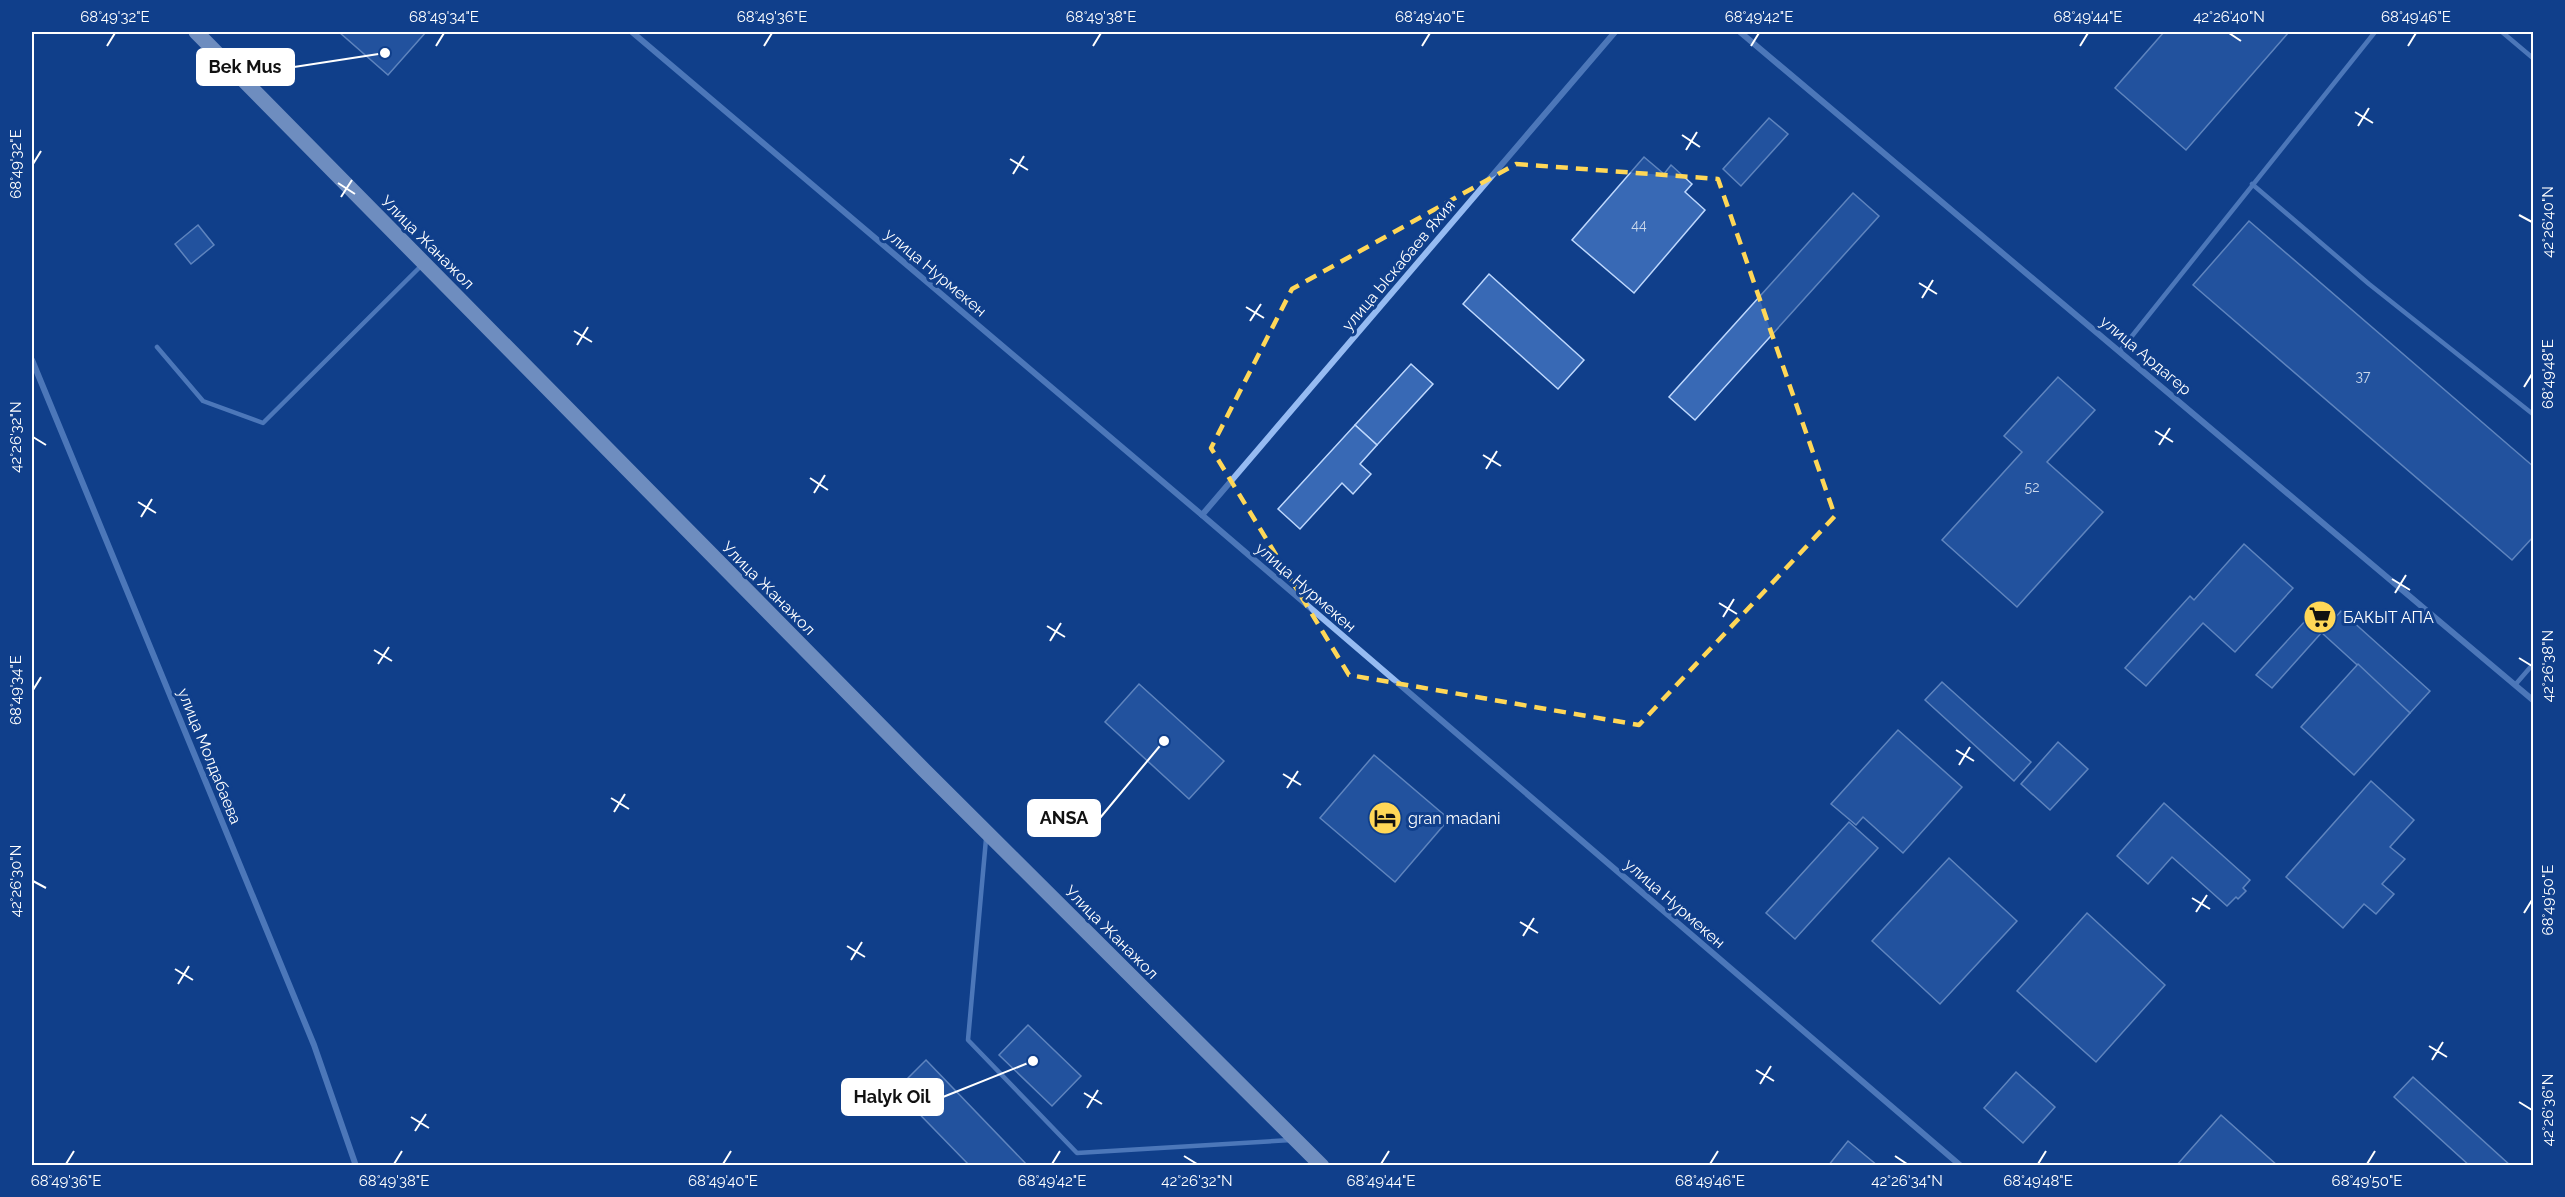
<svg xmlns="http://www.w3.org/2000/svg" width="2565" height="1197" font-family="Raleway,sans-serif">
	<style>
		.building { fill: #3869b5; stroke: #bdd7fd; stroke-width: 1.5 }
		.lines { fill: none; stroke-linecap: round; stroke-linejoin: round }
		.service { stroke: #96bbf2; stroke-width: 4.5 }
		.minor { stroke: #96bbf2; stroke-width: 6 }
		.primary { stroke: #e1ebff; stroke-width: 15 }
		.marked { fill: none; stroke: #ffd757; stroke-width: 4.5; stroke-dasharray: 12 8; stroke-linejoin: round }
		.ticks { fill: none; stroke: #fff; stroke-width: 2 }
		.labels { text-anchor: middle; stroke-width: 6; stroke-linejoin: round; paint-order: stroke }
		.number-label { font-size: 14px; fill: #cddaec }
		.street-label { font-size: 16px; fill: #fff; stroke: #103f8b }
		.poi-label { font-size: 16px; fill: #fff; stroke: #103f8b; text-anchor: start }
		.leader { fill: none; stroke: #fff; stroke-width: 2 }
		.callout-dot { fill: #fff; stroke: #103f8b; stroke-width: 2 }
		.callout { fill: #fff; stroke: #fff; stroke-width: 2 }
		.callout-label { font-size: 18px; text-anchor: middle; font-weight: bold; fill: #111 }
		.neatline { fill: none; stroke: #fff; stroke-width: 2 }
		.ticks-label { font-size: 15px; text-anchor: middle; fill: #fff }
	</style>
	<rect width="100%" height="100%" fill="#103f8b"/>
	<g class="building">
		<polygon points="339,32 426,32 388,75"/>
		<polygon points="2164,32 2289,32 2186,150 2115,88"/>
		<polygon points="1769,118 1788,134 1741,186 1723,169"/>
		<polygon points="1644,157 1664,174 1671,165 1692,184 1685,192 1705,210 1634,293 1572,240"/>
		<polygon points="1853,193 1879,216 1695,420 1669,397"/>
		<polygon points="2249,221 2534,467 2534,536 2512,560 2193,285"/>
		<polygon points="198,225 214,245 191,264 175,244"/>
		<polygon points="1489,274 1584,360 1558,389 1463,304"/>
		<polygon points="1411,364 1433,384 1377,445 1355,425"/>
		<polygon points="2058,377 2095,410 2047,462 2103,512 2017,607 1942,540 2022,452 2004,436"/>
		<polygon points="1355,425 1377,445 1360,464 1371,474 1353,494 1342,483 1300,529 1278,509"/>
		<polygon points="2244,544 2293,588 2235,652 2203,623 2146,686 2125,668 2190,596 2194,600"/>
		<polygon points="2316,609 2331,622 2272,688 2256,675"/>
		<polygon points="2341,611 2430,691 2410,713 2322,633"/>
		<polygon points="2358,664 2410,713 2354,775 2301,727"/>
		<polygon points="1942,682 2031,762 2014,781 1925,700"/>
		<polygon points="1139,684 1224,761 1189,799 1105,722"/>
		<polygon points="1898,730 1962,787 1903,853 1863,817 1856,825 1831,804"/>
		<polygon points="2058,742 2088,769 2050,810 2021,784"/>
		<polygon points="1374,755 1449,819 1395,882 1320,818"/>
		<polygon points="2371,781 2414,820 2390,847 2405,859 2382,884 2394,894 2376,914 2364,904 2343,928 2286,877"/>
		<polygon points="2164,803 2250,880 2243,888 2246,891 2238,899 2236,897 2227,906 2172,857 2148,884 2117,856"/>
		<polygon points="1849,822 1878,848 1795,939 1766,913"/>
		<polygon points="1949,858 2017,921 1940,1004 1872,941"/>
		<polygon points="2087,913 2165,985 2096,1062 2017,991"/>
		<polygon points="1028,1025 1081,1076 1052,1106 999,1055"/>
		<polygon points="926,1060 1028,1166 970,1166 896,1090"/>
		<polygon points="2016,1072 2055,1107 2023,1143 1984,1108"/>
		<polygon points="2413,1077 2511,1166 2470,1166 2394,1097"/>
		<polygon points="2221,1115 2278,1166 2176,1166"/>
		<polygon points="1848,1141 1878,1166 1828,1166"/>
	</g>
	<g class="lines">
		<g class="service">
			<polyline points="2502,32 2534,59"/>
			<polyline points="2252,184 2369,284 2534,415"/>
			<polyline points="157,347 203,401 263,423 422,265"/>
			<polyline points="2120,351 2375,32"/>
			<polyline points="2515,685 2534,663"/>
			<polyline points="986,839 968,1040 1077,1153 1291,1140"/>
		</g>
		<g class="minor">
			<polyline points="632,32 1202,515 1961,1166"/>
			<polyline points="1740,32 2534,701"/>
			<polyline points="32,360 314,1045 356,1166"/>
			<polyline points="1202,515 1615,32"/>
		</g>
		<polyline class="primary" points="196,32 924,770 1322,1166"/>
	</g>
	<path d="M0 0H2565V1197H0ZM1516,164L1718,179L1835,516L1639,725L1349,675L1211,448L1292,289Z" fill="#103f8b" fill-opacity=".55" fill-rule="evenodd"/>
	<path class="marked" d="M1516,164L1718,179L1835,516L1639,725L1349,675L1211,448L1292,289Z"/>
	<path class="ticks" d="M2229,33L2241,41M107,46L115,33M436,46L444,33M764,46L772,33M1093,46L1101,33M1422,46L1430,33M1751,46L1759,33M2080,46L2088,33M2408,46L2416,33M2355,112L2373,123M2358,126L2369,108M1682,135L1700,147M1686,150L1697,132M1010,159L1028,170M33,164L41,151M1013,174L1024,156M338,183L355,194M341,197L352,180M2519,215L2532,222M1919,283L1937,294M1922,298L1933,280M1246,307L1264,318M1250,321L1261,304M574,331L592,342M577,345L588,327M2524,387L2532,374M2155,431L2173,442M33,437L46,445M2159,445L2170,428M1483,455L1501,466M1486,469L1497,451M810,478L828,490M814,493L825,475M138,502L156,513M141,517L152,499M2392,579L2410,590M2395,593L2406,575M1719,603L1737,614M1723,617L1734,599M1047,626L1065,637M1050,641L1061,623M374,650L392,661M2519,658L2532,666M378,664L389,647M33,690L41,677M1956,750L1974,761M1959,765L1970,747M1283,774L1301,785M1287,788L1298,771M611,798L629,809M614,812L625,794M33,881L46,888M2192,898L2210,909M2196,912L2207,895M2524,913L2532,900M1520,922L1538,933M1523,936L1534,918M847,946L865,957M851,960L862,942M175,969L193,980M178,984L189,966M2429,1046L2447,1057M2432,1060L2443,1042M1756,1070L1774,1081M1760,1084L1771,1066M1084,1093L1102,1104M2519,1102L2532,1110M1087,1108L1098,1090M411,1117L429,1128M415,1131L426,1114M1184,1156L1197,1164M1895,1156L1907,1164M66,1164L74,1151M394,1164L402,1151M723,1164L731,1151M1052,1164L1060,1151M1381,1164L1389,1151M1710,1164L1718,1151M2038,1164L2046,1151M2367,1164L2375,1151"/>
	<defs>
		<symbol id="supermarket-disc" viewBox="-11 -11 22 22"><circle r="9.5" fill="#ffd757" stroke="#103f8b"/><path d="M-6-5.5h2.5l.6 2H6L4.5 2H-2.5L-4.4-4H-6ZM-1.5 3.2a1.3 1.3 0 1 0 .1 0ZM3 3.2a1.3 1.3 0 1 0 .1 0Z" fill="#111"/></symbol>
		<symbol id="hotel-disc" viewBox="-11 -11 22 22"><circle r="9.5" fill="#ffd757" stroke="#103f8b"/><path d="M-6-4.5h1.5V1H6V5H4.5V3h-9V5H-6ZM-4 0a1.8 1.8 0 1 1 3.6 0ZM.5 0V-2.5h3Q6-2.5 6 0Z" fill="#111"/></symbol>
	</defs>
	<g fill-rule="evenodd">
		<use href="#supermarket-disc" x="2301" y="598" width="38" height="38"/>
		<use href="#hotel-disc" x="1366" y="799" width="38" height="38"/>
	</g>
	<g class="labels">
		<g class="number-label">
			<text x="1639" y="230">44</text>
			<text x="2363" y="381">37</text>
			<text x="2032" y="492">52</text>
		</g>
		<g class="street-label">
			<text transform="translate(428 242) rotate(45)" y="6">Улица Жанажол</text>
			<text transform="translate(1398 265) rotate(-50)" y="6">улица Ыскабаев Яхия</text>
			<text transform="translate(936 272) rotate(40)" y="6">улица Нурмекен</text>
			<text transform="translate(2146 355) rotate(40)" y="6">улица Ардагер</text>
			<text transform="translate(1306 587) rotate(41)" y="6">улица Нурмекен</text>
			<text transform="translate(769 588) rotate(45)" y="6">Улица Жанажол</text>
			<text transform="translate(210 756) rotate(68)" y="6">улица Молдабаева</text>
			<text transform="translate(1675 903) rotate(41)" y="6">улица Нурмекен</text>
			<text transform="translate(1112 932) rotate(45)" y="6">Улица Жанажол</text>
		</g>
		<g class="poi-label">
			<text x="2343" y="623">БАКЫТ АПА</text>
			<text x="1408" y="824">gran madani</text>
		</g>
	</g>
	<path class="leader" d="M385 53L294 67M1164 741L1100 818M1033 1061L943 1097"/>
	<g class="callout-dot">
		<circle cx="385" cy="53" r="6"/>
		<circle cx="1164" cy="741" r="6"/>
		<circle cx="1033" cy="1061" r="6"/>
	</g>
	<g class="callout">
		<rect x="197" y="49" width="97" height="36" rx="6"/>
		<rect x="1028" y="800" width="72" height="36" rx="6"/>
		<rect x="842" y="1079" width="101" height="36" rx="6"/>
	</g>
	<g class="callout-label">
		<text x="245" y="73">Bek Mus</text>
		<text x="1064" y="824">ANSA</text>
		<text x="892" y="1103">Halyk Oil</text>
	</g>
	<rect width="2565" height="1197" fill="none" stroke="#103f8b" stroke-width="66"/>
	<rect x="33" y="33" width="2499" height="1131" class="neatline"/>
	<g class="ticks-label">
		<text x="115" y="22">68°49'32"E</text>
		<text x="444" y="22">68°49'34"E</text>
		<text x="772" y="22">68°49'36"E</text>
		<text x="1101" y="22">68°49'38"E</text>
		<text x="1430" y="22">68°49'40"E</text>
		<text x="1759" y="22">68°49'42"E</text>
		<text x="2088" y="22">68°49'44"E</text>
		<text x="2229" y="22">42°26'40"N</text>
		<text x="2416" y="22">68°49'46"E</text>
		<text transform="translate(16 164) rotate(-90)" y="5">68°49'32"E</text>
		<text transform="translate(2548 222) rotate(-90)" y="5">42°26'40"N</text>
		<text transform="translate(2548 374) rotate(-90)" y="5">68°49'48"E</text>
		<text transform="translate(16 437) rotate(-90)" y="5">42°26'32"N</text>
		<text transform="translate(2548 666) rotate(-90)" y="5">42°26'38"N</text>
		<text transform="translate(16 690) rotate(-90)" y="5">68°49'34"E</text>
		<text transform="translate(16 881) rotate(-90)" y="5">42°26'30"N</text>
		<text transform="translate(2548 900) rotate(-90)" y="5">68°49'50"E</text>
		<text transform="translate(2548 1110) rotate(-90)" y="5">42°26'36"N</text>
		<text x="66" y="1186">68°49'36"E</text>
		<text x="394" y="1186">68°49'38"E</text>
		<text x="723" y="1186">68°49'40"E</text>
		<text x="1052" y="1186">68°49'42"E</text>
		<text x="1197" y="1186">42°26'32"N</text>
		<text x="1381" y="1186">68°49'44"E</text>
		<text x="1710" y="1186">68°49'46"E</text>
		<text x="1907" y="1186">42°26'34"N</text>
		<text x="2038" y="1186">68°49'48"E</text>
		<text x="2367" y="1186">68°49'50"E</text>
	</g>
</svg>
